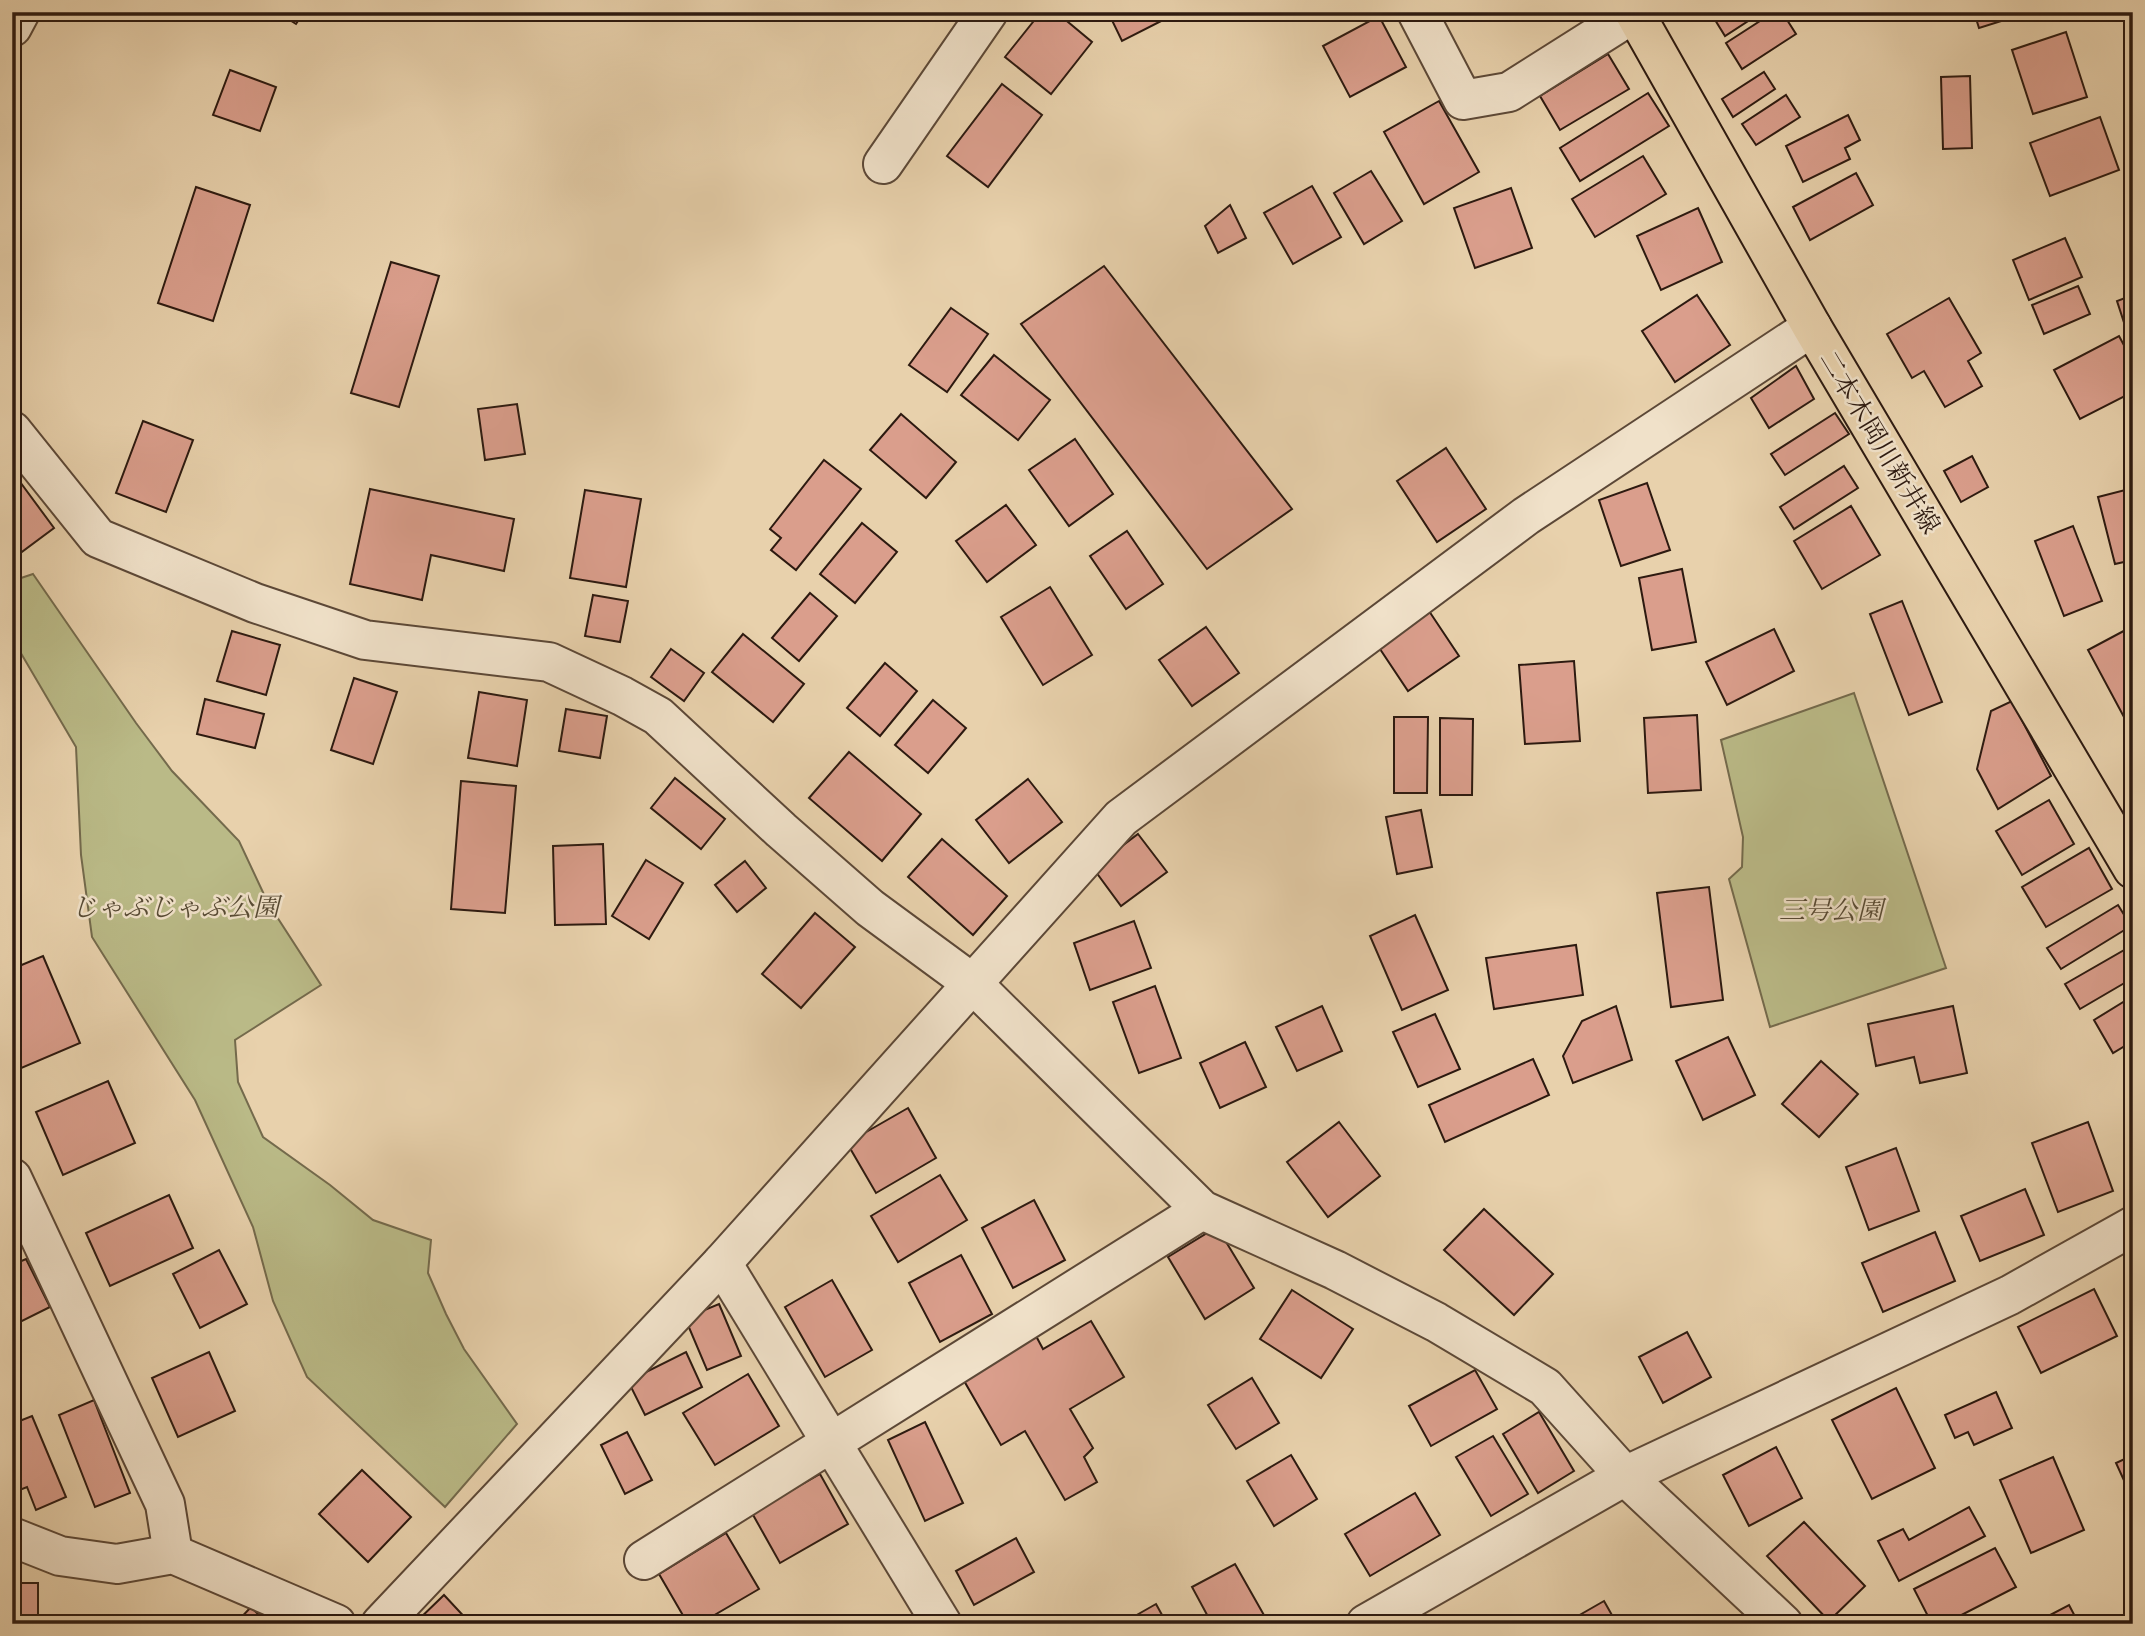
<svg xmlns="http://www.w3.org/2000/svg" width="2145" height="1636" font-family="Vollkorn,'Noto Serif JP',serif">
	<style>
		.green { fill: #baba87; stroke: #746a4c; stroke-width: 2 }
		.building { fill: #da9e8c; stroke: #2d1a10; stroke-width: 2 }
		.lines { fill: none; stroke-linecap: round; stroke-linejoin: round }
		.minor-casing { stroke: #5c4837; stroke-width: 42 }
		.major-casing { stroke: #2d1a10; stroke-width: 42 }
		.minor { stroke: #f0e1c9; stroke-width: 38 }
		.major { stroke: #e8d1ac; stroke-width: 38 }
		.labels { text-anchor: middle; stroke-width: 5; stroke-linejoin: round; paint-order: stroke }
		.street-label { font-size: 26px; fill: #2d1a10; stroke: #f0e1c9 }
		.park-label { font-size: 26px; font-style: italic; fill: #574a34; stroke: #f0e1c9 }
	</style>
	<rect width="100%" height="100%" fill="#e8d1ac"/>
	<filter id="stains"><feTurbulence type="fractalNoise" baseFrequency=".00286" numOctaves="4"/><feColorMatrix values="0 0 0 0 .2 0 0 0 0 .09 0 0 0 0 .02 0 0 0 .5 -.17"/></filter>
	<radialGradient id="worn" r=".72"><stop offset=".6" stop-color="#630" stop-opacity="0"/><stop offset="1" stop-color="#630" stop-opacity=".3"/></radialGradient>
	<g class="green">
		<polygon points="33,574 136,723 172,771 239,841 268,903 321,985 235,1040 238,1082 263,1137 330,1185 373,1220 431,1240 428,1273 446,1314 464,1349 517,1424 445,1507 307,1377 273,1301 253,1227 195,1100 92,937 81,855 76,747 12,638 12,581"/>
		<polygon points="1854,693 1946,968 1770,1027 1729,879 1742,867 1743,837 1721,740"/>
	</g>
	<g class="building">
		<polygon points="277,12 304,12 296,24"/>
		<polygon points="1041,12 1056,12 1092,42 1051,94 1005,57"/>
		<polygon points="1108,12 1174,12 1175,14 1122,41"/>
		<polygon points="1716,12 1762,12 1725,36 1712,15"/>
		<polygon points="1774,12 1782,12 1796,34 1742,69 1726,43"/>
		<polygon points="1974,12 2030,12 1979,28"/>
		<polygon points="1379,16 1406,67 1350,97 1323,46"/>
		<polygon points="2066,32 2087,97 2033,114 2012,50"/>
		<polygon points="1608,54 1629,89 1560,130 1540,96"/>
		<polygon points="230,70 276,87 260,131 213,115"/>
		<polygon points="1764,72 1775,89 1733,117 1722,99"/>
		<polygon points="1970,76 1972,148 1943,149 1941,77"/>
		<polygon points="1002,84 1042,115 988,187 947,156"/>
		<polygon points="1648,93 1669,126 1580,181 1560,148"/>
		<polygon points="1786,95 1800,117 1756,145 1742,124"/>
		<polygon points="1439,101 1479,172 1424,204 1384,132"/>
		<polygon points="1848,115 1860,140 1845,148 1850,159 1803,182 1786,146"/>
		<polygon points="2100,117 2119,170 2050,196 2030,143"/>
		<polygon points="1643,156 1666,194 1595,237 1572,199"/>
		<polygon points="1371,171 1402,221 1364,244 1334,193"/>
		<polygon points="1856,173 1873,205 1810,240 1793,207"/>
		<polygon points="1312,186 1341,237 1293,264 1264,213"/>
		<polygon points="196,187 250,205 213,321 158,303"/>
		<polygon points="1511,188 1532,248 1475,268 1454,208"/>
		<polygon points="1230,205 1246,238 1218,253 1205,226"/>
		<polygon points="1698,208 1722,262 1661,290 1637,236"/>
		<polygon points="2065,238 2082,277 2029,300 2013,260"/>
		<polygon points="391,262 439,276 399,407 351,393"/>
		<polygon points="1104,266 1292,509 1207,569 1021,324"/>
		<polygon points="2078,286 2090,314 2044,334 2032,305"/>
		<polygon points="1697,295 1730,345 1675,382 1642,331"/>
		<polygon points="2133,295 2133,344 2131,344 2117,301"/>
		<polygon points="1949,298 1981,353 1968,361 1982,386 1945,407 1924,371 1912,378 1887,334"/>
		<polygon points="951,308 988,334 947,392 909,365"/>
		<polygon points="2119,336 2133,362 2133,392 2080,419 2054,370"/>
		<polygon points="994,355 1050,400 1018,440 961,395"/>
		<polygon points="1796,366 1814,399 1769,428 1751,398"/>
		<polygon points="517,404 525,454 485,460 478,409"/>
		<polygon points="1835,413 1849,434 1785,475 1771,454"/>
		<polygon points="901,414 956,462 926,498 870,450"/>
		<polygon points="143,421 193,440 166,512 116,493"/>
		<polygon points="1075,439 1113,494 1069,526 1029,470"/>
		<polygon points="1446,448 1486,509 1437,542 1397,481"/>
		<polygon points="1972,456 1988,487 1961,502 1944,471"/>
		<polygon points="824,460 861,489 796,570 771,550 781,538 770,529"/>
		<polygon points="1844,466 1858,488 1794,529 1780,507"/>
		<polygon points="12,471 54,528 19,554 12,545"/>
		<polygon points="1647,483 1670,550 1621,566 1599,500"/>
		<polygon points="2133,488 2133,560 2115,564 2098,497"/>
		<polygon points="370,489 514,519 504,571 431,555 422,600 350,584"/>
		<polygon points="585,490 641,499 626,587 570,578"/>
		<polygon points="1006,505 1036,545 987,582 956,541"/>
		<polygon points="1851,506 1880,555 1822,589 1794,541"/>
		<polygon points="862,523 897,552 855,603 820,574"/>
		<polygon points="2073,526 2102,601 2064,616 2035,541"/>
		<polygon points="1127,531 1163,584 1126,609 1090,556"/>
		<polygon points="1682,569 1696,642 1652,650 1639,578"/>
		<polygon points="1050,587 1092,655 1043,685 1001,617"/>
		<polygon points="810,593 837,616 799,661 772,638"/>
		<polygon points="593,595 628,601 620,642 585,636"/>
		<polygon points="1902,601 1942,702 1909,715 1870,614"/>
		<polygon points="1429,611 1459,656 1408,691 1378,646"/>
		<polygon points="2133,626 2133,732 2132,732 2088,650"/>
		<polygon points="1206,627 1239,673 1192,706 1159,660"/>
		<polygon points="1774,629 1794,671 1727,705 1706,662"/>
		<polygon points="232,631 280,645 266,695 217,681"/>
		<polygon points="743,634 804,684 773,722 712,672"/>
		<polygon points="671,649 704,673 684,701 651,677"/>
		<polygon points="1574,661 1580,741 1525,744 1519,665"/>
		<polygon points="885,663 917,691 880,736 847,708"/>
		<polygon points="354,678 397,692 373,764 331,750"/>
		<polygon points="479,692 527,700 517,766 468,758"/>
		<polygon points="205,699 264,714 255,748 197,734"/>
		<polygon points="933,700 966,728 928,773 895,745"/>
		<polygon points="2012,701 2051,776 1998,809 1977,769 1991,711"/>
		<polygon points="566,709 607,716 600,758 559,751"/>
		<polygon points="1697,715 1701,790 1648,793 1644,718"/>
		<polygon points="1394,717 1428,717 1427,793 1394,793"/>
		<polygon points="1440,718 1473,719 1472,795 1440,795"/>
		<polygon points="849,752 921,814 882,861 809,798"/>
		<polygon points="675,778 725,819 701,849 651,808"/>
		<polygon points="1028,779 1062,822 1009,863 976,820"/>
		<polygon points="461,781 516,786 505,913 451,909"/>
		<polygon points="2049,800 2074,844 2022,875 1996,831"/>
		<polygon points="1421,810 1432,867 1397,874 1386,817"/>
		<polygon points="1138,834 1167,872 1121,906 1093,868"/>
		<polygon points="942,839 1007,896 973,935 908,877"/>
		<polygon points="603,844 606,924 555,925 553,846"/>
		<polygon points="2089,848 2112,889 2046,927 2022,887"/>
		<polygon points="646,860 683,883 649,939 612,916"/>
		<polygon points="745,861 766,888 737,912 715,885"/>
		<polygon points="1709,887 1723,1000 1671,1007 1657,893"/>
		<polygon points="2118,905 2131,926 2061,969 2047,948"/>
		<polygon points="815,913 855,947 801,1008 762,974"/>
		<polygon points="1415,915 1448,990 1402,1010 1370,936"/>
		<polygon points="1134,921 1151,968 1090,990 1074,943"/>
		<polygon points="1576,945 1583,995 1494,1009 1486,958"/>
		<polygon points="2133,945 2133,978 2080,1009 2065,984"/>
		<polygon points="43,956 80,1043 19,1069 12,1053 12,969"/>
		<polygon points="1155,986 1181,1058 1139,1073 1113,1002"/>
		<polygon points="2133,996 2133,1041 2113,1053 2094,1020"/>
		<polygon points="1322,1006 1342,1051 1297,1071 1276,1027"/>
		<polygon points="1616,1006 1632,1060 1573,1083 1563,1056 1582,1021"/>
		<polygon points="1953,1006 1967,1073 1920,1083 1914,1057 1876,1066 1868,1024"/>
		<polygon points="1435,1014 1460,1069 1418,1087 1393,1032"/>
		<polygon points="1728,1037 1755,1095 1703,1120 1676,1061"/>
		<polygon points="1245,1042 1266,1087 1220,1108 1200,1063"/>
		<polygon points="1533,1059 1549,1095 1445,1142 1429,1105"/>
		<polygon points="1821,1061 1858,1094 1819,1137 1782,1104"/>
		<polygon points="108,1081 135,1143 63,1175 36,1112"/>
		<polygon points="908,1108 936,1158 876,1193 847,1143"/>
		<polygon points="1339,1122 1380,1176 1328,1217 1287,1162"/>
		<polygon points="2088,1122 2113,1191 2058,1212 2032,1143"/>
		<polygon points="1896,1148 1919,1211 1869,1230 1846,1167"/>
		<polygon points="940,1175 967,1220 898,1262 871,1216"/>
		<polygon points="2025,1189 2044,1235 1980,1261 1961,1216"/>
		<polygon points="169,1195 193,1248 110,1286 86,1233"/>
		<polygon points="1034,1200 1065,1260 1013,1288 982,1228"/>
		<polygon points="1484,1209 1553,1274 1514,1315 1444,1250"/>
		<polygon points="1217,1227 1254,1288 1205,1319 1168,1257"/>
		<polygon points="1935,1232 1955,1281 1883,1312 1862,1263"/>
		<polygon points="219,1250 247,1304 200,1328 173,1274"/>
		<polygon points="961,1255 992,1314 940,1342 909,1283"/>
		<polygon points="26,1259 50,1307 12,1326 12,1265"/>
		<polygon points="832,1280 872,1350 825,1377 785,1307"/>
		<polygon points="2094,1289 2117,1336 2041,1373 2018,1327"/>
		<polygon points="1292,1290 1353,1329 1321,1378 1260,1339"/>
		<polygon points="719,1304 741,1356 707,1370 685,1318"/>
		<polygon points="1091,1321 1124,1377 1070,1409 1093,1448 1084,1457 1097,1482 1065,1500 1025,1431 1001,1445 963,1379 1036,1336 1043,1349"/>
		<polygon points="1687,1332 1711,1377 1663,1403 1639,1357"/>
		<polygon points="209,1352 235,1411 178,1437 152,1378"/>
		<polygon points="686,1352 702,1387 645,1415 628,1381"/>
		<polygon points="1475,1370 1497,1409 1431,1446 1409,1406"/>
		<polygon points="748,1374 779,1426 715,1465 683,1413"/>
		<polygon points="1252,1378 1279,1423 1236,1449 1208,1405"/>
		<polygon points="1896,1388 1935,1468 1872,1499 1832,1420"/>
		<polygon points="1996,1392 2012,1428 1974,1445 1968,1432 1955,1438 1945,1415"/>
		<polygon points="94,1400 130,1493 95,1507 59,1415"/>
		<polygon points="1539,1412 1574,1471 1538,1493 1503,1434"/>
		<polygon points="32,1416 66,1497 36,1510 27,1487 12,1493 12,1424"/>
		<polygon points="925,1422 963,1503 925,1521 888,1440"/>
		<polygon points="627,1432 652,1480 625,1494 601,1445"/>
		<polygon points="1493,1436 1528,1494 1491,1516 1456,1457"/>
		<polygon points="1776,1447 1802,1498 1749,1526 1723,1475"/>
		<polygon points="1291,1455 1317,1499 1274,1526 1247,1481"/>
		<polygon points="2133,1455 2133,1500 2116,1463"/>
		<polygon points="2053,1457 2084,1530 2031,1553 2000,1480"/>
		<polygon points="362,1470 411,1517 368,1562 319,1514"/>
		<polygon points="820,1474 848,1524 780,1563 752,1513"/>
		<polygon points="1415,1493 1440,1535 1370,1576 1345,1534"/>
		<polygon points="1969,1507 1985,1536 1899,1581 1878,1541 1903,1529 1909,1540"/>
		<polygon points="1804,1522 1865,1586 1829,1621 1767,1556"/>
		<polygon points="726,1533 759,1589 699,1624 688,1624 659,1574"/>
		<polygon points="1016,1538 1034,1572 974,1605 956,1571"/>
		<polygon points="1995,1548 2016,1587 1944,1624 1932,1624 1914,1589"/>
		<polygon points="1235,1564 1269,1624 1212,1624 1192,1587"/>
		<rect x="12" y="1583" width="26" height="41"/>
		<polygon points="444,1595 471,1624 414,1624"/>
		<polygon points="1604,1601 1617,1624 1564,1624"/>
		<polygon points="1156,1604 1167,1624 1121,1624"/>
		<polygon points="2069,1605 2079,1624 2033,1624"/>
		<polygon points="251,1607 268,1624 235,1624"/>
	</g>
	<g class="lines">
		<defs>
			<g id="minor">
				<polyline points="1417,12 1463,100 1509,92 1634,13"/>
				<polyline points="12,27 20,12"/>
				<polyline points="883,164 988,12"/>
				<polyline points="12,431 98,538 255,603 365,640 549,662 622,696 658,716 781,830 870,908 972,983 1202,1210 1335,1270 1436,1322 1545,1387 1625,1476 1783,1624"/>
				<polyline points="12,1178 165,1504 173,1554"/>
				<polyline points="722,1263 942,1624"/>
				<polyline points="12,1537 60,1556 117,1564 173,1554 336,1624"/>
				<polyline points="644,1560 1202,1210"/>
				<polyline points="381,1624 722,1263 1121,818 1526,516 1812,327"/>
				<polyline points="1366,1624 1625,1476 2010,1295 2133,1226"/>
			</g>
			<polyline id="major" points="1634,12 1812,327 2133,869"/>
		</defs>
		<use href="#minor" class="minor-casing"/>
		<use href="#major" class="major-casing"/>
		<use href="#minor" class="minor"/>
		<use href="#major" class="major"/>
	</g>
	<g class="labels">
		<g class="street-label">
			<text transform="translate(1880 442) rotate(59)" y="9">二本木岡川新井線</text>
		</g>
		<g class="park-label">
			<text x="175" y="916">じゃぶじゃぶ公園</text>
			<text x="1831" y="919">三号公園</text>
		</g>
	</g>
	<rect width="2145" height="1636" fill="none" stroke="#e8d1ac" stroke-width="42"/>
	<rect x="14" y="14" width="2117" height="1608" fill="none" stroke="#2d1a10" stroke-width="3.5"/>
	<rect x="21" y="21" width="2103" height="1594" fill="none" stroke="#2d1a10" stroke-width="2"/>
	<rect width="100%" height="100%" filter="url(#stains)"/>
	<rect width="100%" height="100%" fill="url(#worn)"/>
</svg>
